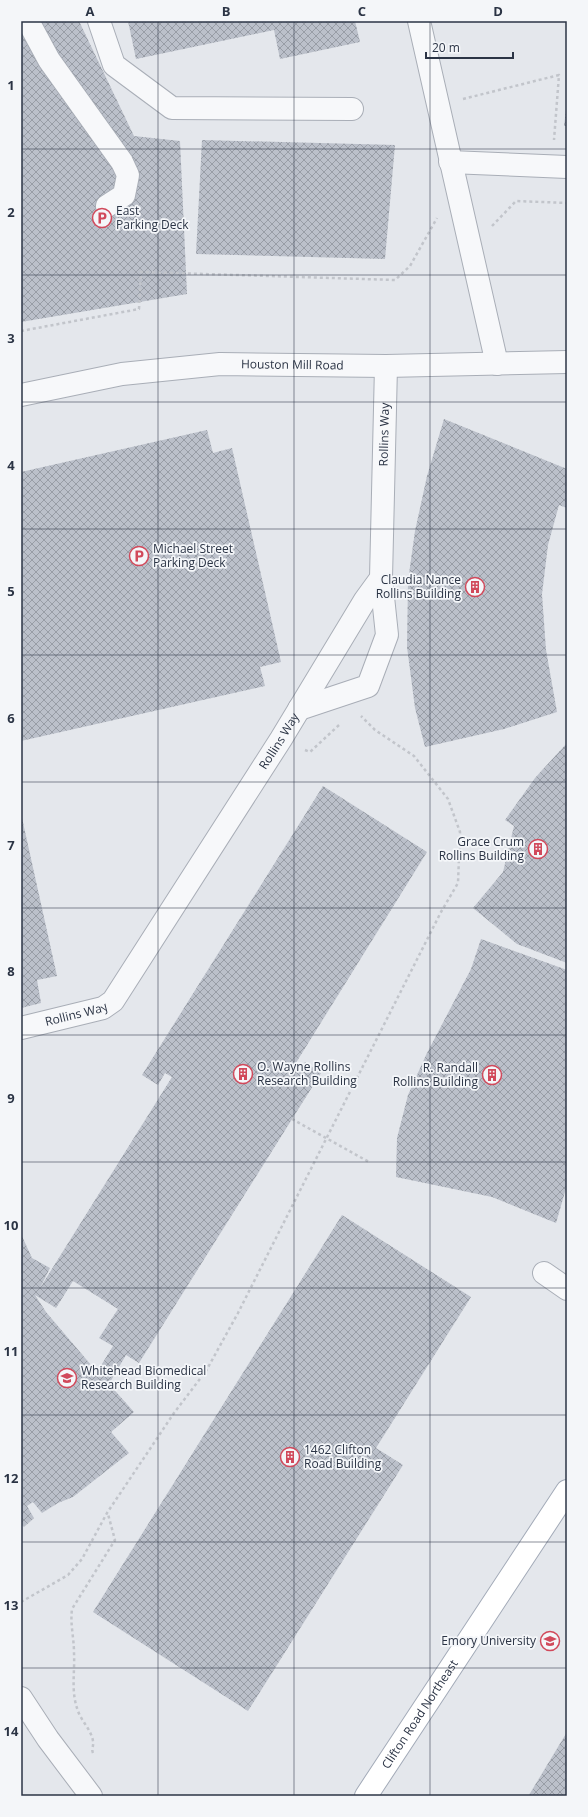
<svg xmlns="http://www.w3.org/2000/svg" width="588" height="1817" font-family="'Open Sans',sans-serif">
	<style>
		.building { fill: url(#building-cross-hatch); fill-rule: evenodd }
		.lines { fill: none; stroke-linecap: round; stroke-linejoin: round }
		.minor-casing { stroke: #a9aeb7; stroke-width: 24 }
		.major-casing { stroke: #a3abb8; stroke-width: 24 }
		.path { stroke: #c2c5cb; stroke-width: 2.5; stroke-dasharray: 3 3; stroke-linecap: butt }
		.minor { stroke: #f7f8fa; stroke-width: 22 }
		.major { stroke: #fff; stroke-width: 22 }
		.grid { fill: none; stroke: #2b3445; stroke-width: 1; stroke-opacity: 0.55 }
		.labels { text-anchor: middle; stroke-width: 3.5; stroke-linejoin: round; paint-order: stroke }
		.poi-label { font-size: 12px; fill: #2b3445; stroke: #f4f6f9; text-anchor: start }
		.street-label { font-size: 12px; fill: #2b3445; stroke: #f4f6f9 }
		.neatline { fill: none; stroke: #2b3445; stroke-width: 1.5 }
		.grid-label { font-size: 13px; text-anchor: middle; font-weight: bold; fill: #2b3445 }
	</style>
	<defs>
		<pattern id="building-cross-hatch" width="8" height="8" patternUnits="userSpaceOnUse"><rect width="8" height="8" fill="#bbc0ca"/><path d="M0 0l8 8M0 8l8-8" fill="none" stroke="#989da6"/></pattern>
	</defs>
	<rect width="100%" height="100%" fill="#e4e7ec"/>
	<g class="building">
		<polygon points="21,21 79,21 134,136 180,141 187,294 21,322"/>
		<polygon points="128,21 355,21 360,42 280,59 274,30 136,59"/>
		<polygon points="566,110 567,110 567,126 564,126"/>
		<polygon points="202,140 395,145 385,259 196,254"/>
		<polygon points="444,419 567,469 567,508 559,505 548,545 542,594 546,650 557,712 504,729 425,747 415,708 407,647 408,581 415,531 427,476"/>
		<polygon points="207,430 213,453 232,448 281,662 260,667 265,686 21,741 21,472"/>
		<polygon points="567,743 567,963 517,944 473,908 503,872 514,826 505,820 535,778"/>
		<path d="M323,786L427,852L294,1066L300,1070L305,1062L321,1073L139,1363L126,1355L109,1384L134,1412L111,1432L129,1453L73,1497L58,1503L42,1513L33,1502L27,1506L34,1518L24,1527L21,1524V1234L32,1258L50,1268L40,1288L172,1077L165,1073L158,1085L142,1075ZM73,1281L118,1309L99,1338L113,1346L97,1372L46,1312L35,1295L56,1308Z"/>
		<polygon points="22,818 57,976 37,980 41,1003 21,1008"/>
		<polygon points="481,939 567,970 567,1185 556,1223 492,1197 396,1177 397,1138 408,1095 426,1055 471,969"/>
		<polygon points="342,1215 471,1297 376,1448 403,1465 248,1711 93,1612"/>
		<polygon points="567,1732 567,1796 527,1796 529,1795"/>
	</g>
	<g class="lines">
		<defs>
			<g id="minor">
				<polyline points="28,21 49,60 122,162 128,175 124,195 107,206"/>
				<polyline points="99,21 114,65 172,108 352,109"/>
				<polyline points="419,21 497,364"/>
				<polyline points="450,162 567,167"/>
				<path id="s1" d="M21,395L122,374L220,364L386,366L567,362"/>
				<polyline points="299,709 368,686 387,635 381,578"/>
				<path id="s2" d="M21,1028L103,1008L113,1001L281,739L365,600L381,578L386,366"/>
				<polyline points="544,1273 567,1289"/>
				<polyline points="21,1698 48,1739 91,1796"/>
			</g>
			<g id="major">
				<path id="s3" d="M366,1796L567,1491"/>
			</g>
		</defs>
		<use href="#minor" class="minor-casing"/>
		<use href="#major" class="major-casing"/>
		<g class="path">
			<polyline points="463,99 559,75 554,140"/>
			<polyline points="492,226 516,201 567,203"/>
			<polyline points="21,331 139,309 141,272 395,280 410,266 437,218"/>
			<polyline points="305,750 310,752 339,725"/>
			<polyline points="292,1119 369,1162"/>
			<polyline points="21,1602 68,1575 82,1559 107,1513 174,1413 206,1371 238,1313 441,912 458,883 460,832 448,799 414,756 375,730 361,716"/>
			<path d="M93,1753C91,1749 94,1746 93,1741C91,1729 80,1720 77,1708C71,1690 75,1671 74,1653C74,1637 70,1625 72,1609L115,1540L108,1514"/>
		</g>
		<use href="#minor" class="minor"/>
		<use href="#major" class="major"/>
	</g>
	<path class="grid" d="M158,21V1796M294,21V1796M430,21V1796M21,149H567M21,275H567M21,402H567M21,529H567M21,655H567M21,782H567M21,908H567M21,1035H567M21,1162H567M21,1288H567M21,1415H567M21,1542H567M21,1668H567"/>
	<defs>
		<symbol id="parking-ring" viewBox="-11 -11 22 22"><circle r="9.5" fill="#f4f6f9" stroke="#d1495b" stroke-width="1.5"/><path d="M-3.5-5.5H1a3.5 3.5 0 0 1 0 7H-1V5.5H-3.5ZM-1-3.4V-.6H.8a1.4 1.4 0 0 0 0-2.8Z" fill="#d1495b"/></symbol>
		<symbol id="building-ring" viewBox="-11 -11 22 22"><circle r="9.5" fill="#f4f6f9" stroke="#d1495b" stroke-width="1.5"/><path d="M-4-6H4V6H1V3H-1V6H-4ZM-2.5-4.3h1.7v1.8h-1.7ZM.8-4.3h1.7v1.8H.8ZM-2.5-1h1.7V.8h-1.7ZM.8-1h1.7V.8H.8Z" fill="#d1495b"/></symbol>
		<symbol id="university-ring" viewBox="-11 -11 22 22"><circle r="9.5" fill="#f4f6f9" stroke="#d1495b" stroke-width="1.5"/><path d="M0-5L7-2L0 1L-7-2ZM-4 1L0 2.5L4 1V4Q0 6-4 4Z" fill="#d1495b"/></symbol>
	</defs>
	<g fill-rule="evenodd">
		<use href="#parking-ring" x="91" y="207" width="22" height="22"/>
		<use href="#parking-ring" x="128" y="545" width="22" height="22"/>
		<use href="#building-ring" x="464" y="576" width="22" height="22"/>
		<use href="#building-ring" x="527" y="838" width="22" height="22"/>
		<use href="#building-ring" x="232" y="1063" width="22" height="22"/>
		<use href="#building-ring" x="481" y="1064" width="22" height="22"/>
		<use href="#university-ring" x="56" y="1367" width="22" height="22"/>
		<use href="#building-ring" x="279" y="1446" width="22" height="22"/>
		<use href="#university-ring" x="539" y="1630" width="22" height="22"/>
	</g>
	<g class="labels">
		<g class="poi-label">
			<text x="116" y="215">East<tspan x="116" dy="14">Parking Deck</tspan></text>
			<text x="153" y="553">Michael Street<tspan x="153" dy="14">Parking Deck</tspan></text>
			<text x="461" y="584" text-anchor="end">Claudia Nance<tspan x="461" dy="14">Rollins Building</tspan></text>
			<text x="524" y="846" text-anchor="end">Grace Crum<tspan x="524" dy="14">Rollins Building</tspan></text>
			<text x="257" y="1071">O. Wayne Rollins<tspan x="257" dy="14">Research Building</tspan></text>
			<text x="478" y="1072" text-anchor="end">R. Randall<tspan x="478" dy="14">Rollins Building</tspan></text>
			<text x="81" y="1375">Whitehead Biomedical<tspan x="81" dy="14">Research Building</tspan></text>
			<text x="304" y="1454">1462 Clifton<tspan x="304" dy="14">Road Building</tspan></text>
			<text x="536" y="1645" text-anchor="end">Emory University</text>
		</g>
		<g class="street-label">
			<text dy="4" stroke="none"><textPath href="#s1" startOffset="274">Houston Mill Road</textPath></text>
			<text dy="4" stroke="none"><textPath href="#s2" startOffset="741">Rollins Way</textPath></text>
			<text dy="4" stroke="none"><textPath href="#s2" startOffset="405">Rollins Way</textPath></text>
			<text dy="4" stroke="none"><textPath href="#s2" startOffset="57">Rollins Way</textPath></text>
			<text dy="4" stroke="none"><textPath href="#s3" startOffset="98">Clifton Road Northeast</textPath></text>
		</g>
	</g>
	<rect width="588" height="1817" fill="none" stroke="#f4f6f9" stroke-width="44"/>
	<path d="M426 52v6h87v-6" fill="none" stroke="#2b3445" stroke-width="2"/>
	<text x="432" y="52" font-size="12" fill="#2b3445" stroke="#f4f6f9" stroke-width="3" paint-order="stroke">20 m</text>
	<rect x="22" y="22" width="544" height="1773" class="neatline"/>
	<g class="grid-label">
		<text x="90" y="16">A</text>
		<text x="226" y="16">B</text>
		<text x="362" y="16">C</text>
		<text x="498" y="16">D</text>
		<text x="11" y="90">1</text>
		<text x="11" y="217">2</text>
		<text x="11" y="343">3</text>
		<text x="11" y="470">4</text>
		<text x="11" y="596">5</text>
		<text x="11" y="723">6</text>
		<text x="11" y="850">7</text>
		<text x="11" y="976">8</text>
		<text x="11" y="1103">9</text>
		<text x="11" y="1230">10</text>
		<text x="11" y="1356">11</text>
		<text x="11" y="1483">12</text>
		<text x="11" y="1610">13</text>
		<text x="11" y="1736">14</text>
	</g>
</svg>
